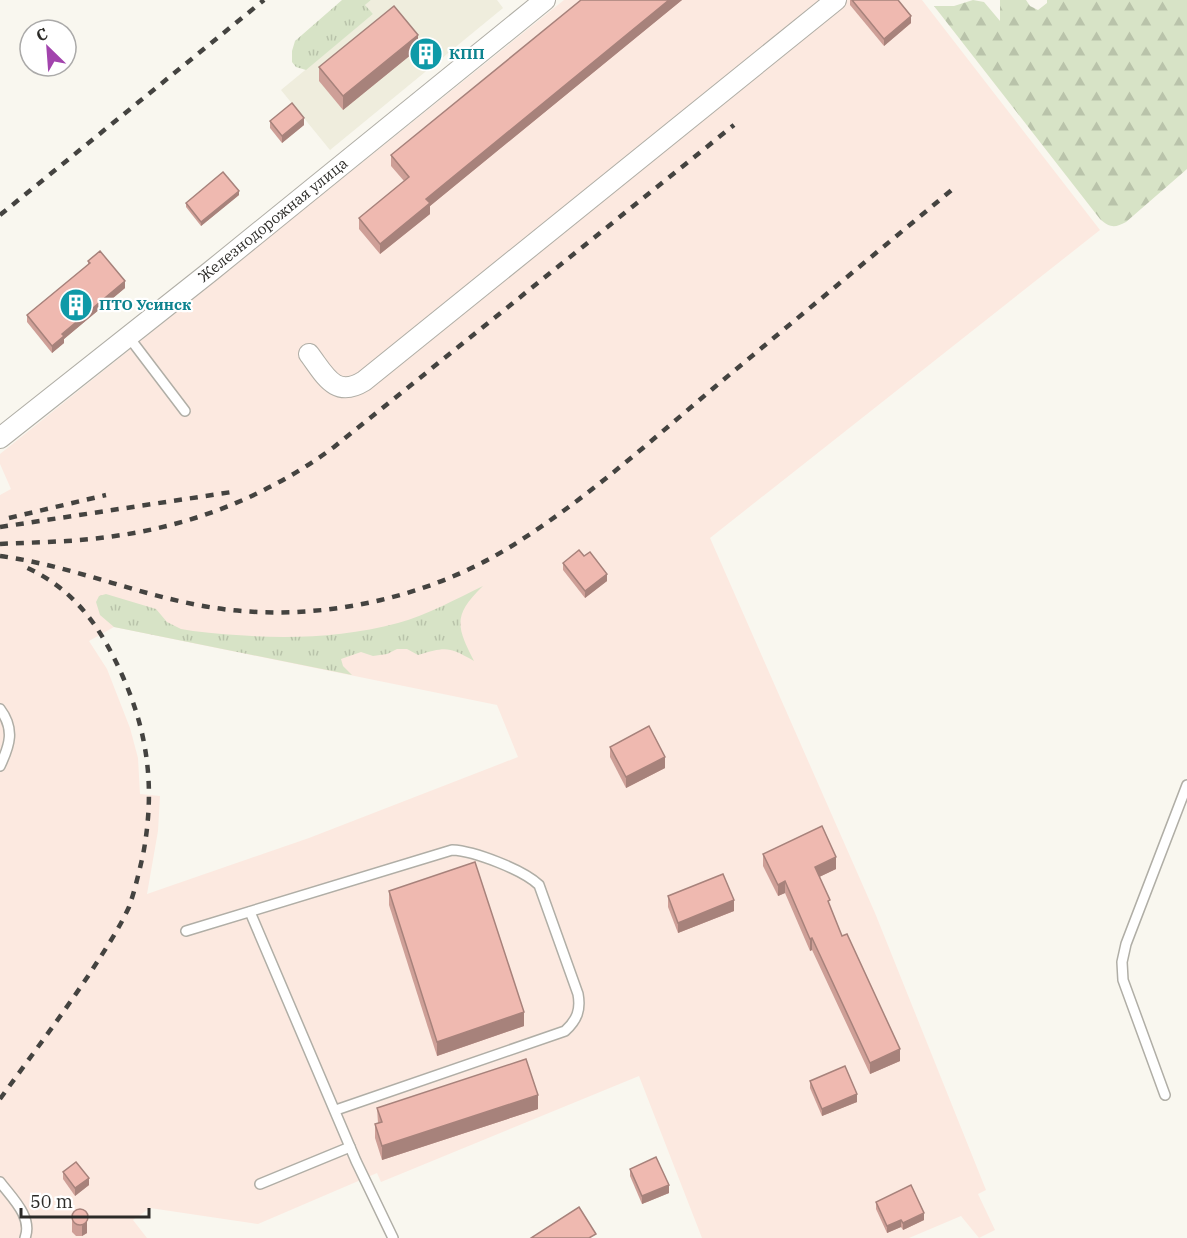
<svg xmlns="http://www.w3.org/2000/svg" width="1187" height="1238" font-family="'IBM Plex Serif',serif">
	<style>
		.built { fill: #efeddd }
		.industrial { fill: #fce9e0; fill-rule: evenodd }
		.grass { fill: url(#grass-tufts) }
		.forest { fill: url(#forest-firs) }
		.lines { fill: none; stroke-linecap: round; stroke-linejoin: round }
		.lane-casing { stroke: #b0aea6; stroke-width: 12 }
		.street-casing { stroke: #b0aea6; stroke-width: 22 }
		.lane { stroke: #fff; stroke-width: 9 }
		.street { stroke: #fff; stroke-width: 20 }
		.rail { stroke: #444340; stroke-width: 4.5; stroke-dasharray: 8 8; stroke-linecap: butt }
		.wall { fill: #ce9f97 }
		.shaded-wall { fill: #a7827b }
		.building { fill: #efb9b0; stroke: #a7827b; stroke-width: 1.5 }
		.labels { text-anchor: middle; stroke-width: 4.5; stroke-linejoin: round; paint-order: stroke }
		.culture-label { font-size: 15px; font-weight: bold; fill: #0d838f; stroke: #fff; text-anchor: start }
		.street-label { font-size: 15px; fill: #2c2b28; stroke: #fff }
	</style>
	<defs>
		<pattern id="grass-tufts" width="24" height="20" patternUnits="userSpaceOnUse" patternTransform="scale(1.5)"><rect width="24" height="20" fill="#d7e3c6"/><path d="M3 7l-1-3M5 7V3M7 7l1-3M15 17l-1-3M17 17v-4M19 17l1-3" fill="none" stroke="#b9c3aa"/></pattern>
		<pattern id="forest-firs" width="22" height="20" patternUnits="userSpaceOnUse" patternTransform="scale(1.5)"><rect width="22" height="20" fill="#d7e3c6"/><path d="M5 1l3.5 6h-7zM16 11l3.5 6h-7z" fill="#b9c3aa"/></pattern>
	</defs>
	<rect width="100%" height="100%" fill="#f9f7ef"/>
	<polygon class="built" points="371,0 497,0 503,8 330,150 281,90 373,14 365,5"/>
	<path class="industrial" d="M564,0H922L1100,230L710,538L875,913L986,1190L978,1194L995,1230L979,1238L961,1216L909,1238H702L639,1076L381,1182L377,1173L258,1224L150,1208L133,1220L147,1238H0V495L11,489L0,464V454ZM114,627L497,705L518,757L309,838L147,894L158,831L160,796L140,794L138,758L130,728L107,669L89,641Z"/>
	<g class="grass">
		<polygon points="342,0 371,0 365,5 373,14 306,70 296,67 292,62 292,51 295,41"/>
		<path d="M483,586C453,615 456,626 474,661C448,646 446,647 418,655L407,649H397L387,654L373,656L361,652L341,659L343,666L352,675L114,627L100,615L96,602L99,596L106,594L156,609L167,622L181,629L193,631C262,639 331,641 398,623C427,615 456,599 483,586Z"/>
	</g>
	<path class="forest" d="M973,0L984,2L1000,21V0H1026L1030,6L1038,10L1047,3V0H1187V169L1126,222C1115,228 1110,228 1100,219L934,6H954Z"/>
	<g class="lines">
		<defs>
			<g id="lane">
				<polyline points="128,336 185,411"/>
				<path d="M0,709C15,729 10,745 0,766"/>
				<polyline points="250,912 356,1161 393,1238"/>
				<path d="M186,931L452,850C475,851 523,870 539,885L578,994C581,1010 577,1020 565,1031L336,1110"/>
				<polyline points="1165,1095 1123,980 1122,962 1126,944 1187,785"/>
				<path d="M0,1182C12,1198 33,1217 25,1238"/>
				<polyline points="260,1184 350,1147"/>
			</g>
			<g id="street">
				<path d="M309,354C325,375 335,399 364,381L836,0"/>
				<polyline points="0,438 211,271 545,0"/>
			</g>
		</defs>
		<use href="#lane" class="lane-casing"/>
		<use href="#street" class="street-casing"/>
		<use href="#lane" class="lane"/>
		<use href="#street" class="street"/>
		<g class="rail">
			<polyline points="0,215 264,0"/>
			<polyline points="9,518 106,495"/>
			<polyline points="0,527 232,492"/>
			<path d="M0,544C38,542 77,542 115,536C195,525 269,495 334,447L734,125"/>
			<path d="M0,556C82,567 159,605 242,611C338,619 441,593 521,540C591,495 653,439 716,386C795,320 875,254 954,188"/>
			<path d="M0,1099C31,1056 63,1014 92,970C105,950 119,929 129,907C135,890 139,872 143,855C155,791 149,736 123,677C101,627 74,588 23,566"/>
		</g>
	</g>
	<g class="wall">
		<polygon points="581,0 682,0 430,206 430,214 380,254 359,229 359,218 404,181 391,166 391,155"/>
		<polygon points="850,0 898,0 911,23 884,46 850,5"/>
		<polygon points="418,49 343,110 319,81 319,67"/>
		<polygon points="270,121 304,125 282,143 270,128"/>
		<polygon points="239,195 201,226 186,207 186,203"/>
		<polygon points="88,261 125,288 64,339 64,343 52,353 27,322 27,315 88,265"/>
		<polygon points="584,556 607,581 585,598 563,570 563,563"/>
		<polygon points="610,747 665,768 626,788 610,757"/>
		<polygon points="763,854 836,869 819,877 830,908 842,936 900,1061 870,1074 812,950 810,951 785,893 778,896 763,866"/>
		<polygon points="389,891 524,1026 437,1056 389,905"/>
		<polygon points="668,896 734,911 678,933 668,907"/>
		<polygon points="810,1081 857,1102 822,1116 810,1088"/>
		<polygon points="377,1108 538,1109 382,1160 375,1138 375,1124 378,1123"/>
		<polygon points="630,1169 669,1193 642,1204 630,1176"/>
		<polygon points="63,1172 89,1185 75,1196 63,1179"/>
		<polygon points="876,1202 924,1220 903,1230 901,1227 887,1233 876,1209"/>
		<polygon points="72,1213 87,1225 87,1233 82,1236 76,1236 72,1232"/>
	</g>
	<g class="shaded-wall">
		<polygon points="669,0 682,0 430,206 430,214 380,254 380,244 426,199"/>
		<polygon points="911,16 911,23 884,46 884,39"/>
		<polygon points="418,35 418,49 343,110 343,96"/>
		<polygon points="304,118 304,125 282,143 282,136"/>
		<polygon points="239,191 239,195 201,226 201,222"/>
		<polygon points="125,281 125,288 64,339 64,343 52,353 52,346 62,334"/>
		<polygon points="607,574 607,581 585,598 585,591"/>
		<polygon points="665,757 665,768 626,788 626,777"/>
		<polygon points="836,857 836,869 815,879 815,867"/>
		<polygon points="785,881 785,893 778,896 778,885"/>
		<polygon points="734,900 734,911 678,933 678,923"/>
		<polygon points="812,938 812,950 810,951 810,939"/>
		<polygon points="524,1012 524,1026 437,1056 437,1042"/>
		<polygon points="900,1049 900,1061 870,1074 870,1063"/>
		<polygon points="857,1094 857,1102 822,1116 822,1109"/>
		<polygon points="538,1095 538,1109 382,1160 382,1146"/>
		<polygon points="89,1178 89,1185 75,1196 75,1188"/>
		<polygon points="669,1185 669,1193 642,1204 642,1196"/>
		<polygon points="924,1213 924,1220 903,1230 903,1223"/>
		<polygon points="87,1214 87,1233 82,1236 82,1226"/>
		<polygon points="901,1220 901,1227 887,1233 887,1226"/>
	</g>
	<g class="building">
		<polygon points="581,0 669,0 426,199 430,203 380,244 359,218 409,177 391,155"/>
		<polygon points="852,0 898,0 911,16 884,39"/>
		<polygon points="394,6 418,35 343,96 319,67"/>
		<polygon points="292,103 304,118 282,136 270,121"/>
		<polygon points="223,172 239,191 201,222 186,203"/>
		<polygon points="100,251 125,281 62,334 64,336 52,346 27,315 90,263 88,261"/>
		<polygon points="579,550 584,556 590,552 607,574 585,591 563,563"/>
		<polygon points="649,726 665,757 626,777 610,747"/>
		<polygon points="822,826 836,857 815,867 830,900 828,901 842,936 847,934 900,1049 870,1063 812,938 810,939 785,881 778,885 763,854"/>
		<polygon points="475,862 524,1012 437,1042 389,891"/>
		<polygon points="723,874 734,900 678,923 668,896"/>
		<polygon points="526,1059 538,1095 382,1146 375,1124 382,1122 377,1108"/>
		<polygon points="845,1066 857,1094 822,1109 810,1081"/>
		<polygon points="656,1157 669,1185 642,1196 630,1169"/>
		<polygon points="76,1162 89,1178 75,1188 63,1172"/>
		<polygon points="911,1185 924,1213 903,1223 901,1220 887,1226 876,1202"/>
		<polygon points="579,1207 596,1234 589,1238 531,1238"/>
		<circle cx="80" cy="1217" r="8"/>
	</g>
	<defs>
		<symbol id="building-disc" viewBox="-11 -11 22 22"><circle r="9.5" fill="#0f9aa8" stroke="#fff"/><path d="M-4-6H4V6H1V3H-1V6H-4ZM-2.5-4.3h1.7v1.8h-1.7ZM.8-4.3h1.7v1.8H.8ZM-2.5-1h1.7V.8h-1.7ZM.8-1h1.7V.8H.8Z" fill="#fff"/></symbol>
	</defs>
	<g fill-rule="evenodd">
		<use href="#building-disc" x="407" y="35" width="38" height="38"/>
		<use href="#building-disc" x="57" y="286" width="38" height="38"/>
	</g>
	<g class="labels">
		<g class="culture-label">
			<text x="449" y="59">КПП</text>
			<text x="99" y="310">ПТО Усинск</text>
		</g>
		<g class="street-label">
			<text transform="translate(273 220) rotate(-39)" y="5">Железнодорожная улица</text>
		</g>
	</g>
	<g transform="translate(48 48) rotate(335)"><circle r="28" fill="#ffffff" stroke="#abaaa9" stroke-width="1.5"/>
	<path d="M0-4.5L10 22L0 15L-10 22Z" fill="#a244ad"/>
	<text y="-9" font-size="16" font-weight="bold" text-anchor="middle" fill="#2c2b28">С</text>
	</g>
	<path d="M21 1208v9h128v-9" fill="none" stroke="#2c2b28" stroke-width="3"/>
	<text x="30" y="1208" font-size="18" fill="#2c2b28" stroke="#ffffff" stroke-width="4.5" paint-order="stroke">50 m</text>
</svg>
